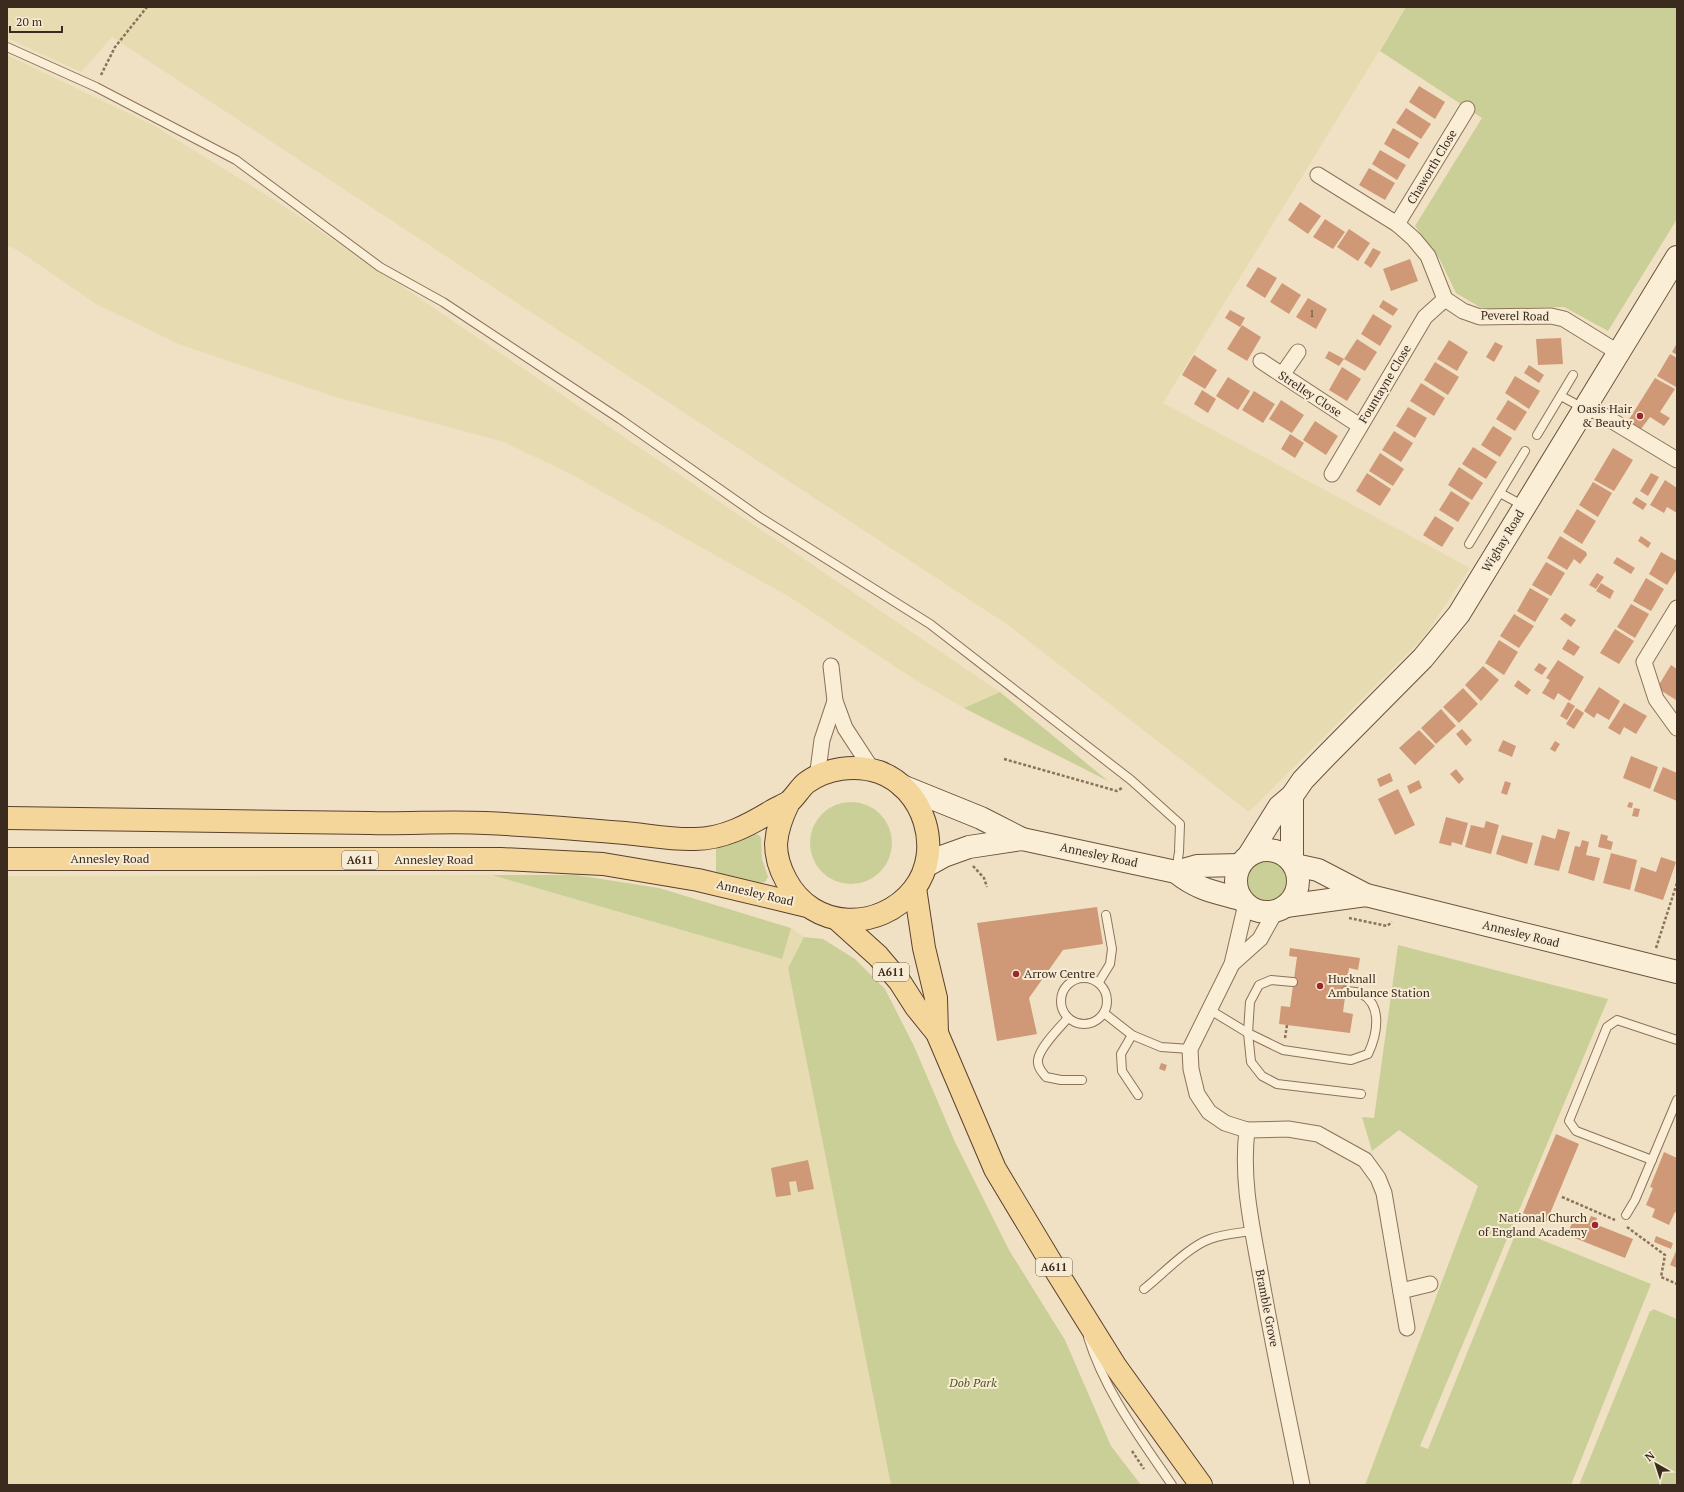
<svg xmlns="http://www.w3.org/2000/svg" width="1684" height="1492" font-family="'PT Serif',serif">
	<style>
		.farmland { fill: #e6dbb1 }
		.green { fill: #cacf97 }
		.building { fill: #cf9978 }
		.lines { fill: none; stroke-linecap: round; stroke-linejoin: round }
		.lane-casing { stroke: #8b7259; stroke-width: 10 }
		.street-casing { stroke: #8b7259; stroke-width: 17 }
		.secondary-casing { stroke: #6d533c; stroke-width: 24 }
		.primary-casing { stroke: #59402e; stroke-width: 24 }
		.path { stroke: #8b7259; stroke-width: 2.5; stroke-dasharray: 3 2; stroke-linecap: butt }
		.lane { stroke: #faeed7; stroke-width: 8 }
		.street { stroke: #faeed7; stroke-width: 15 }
		.secondary { stroke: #faeed7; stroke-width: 22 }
		.primary { stroke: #f4d59a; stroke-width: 22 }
		.poi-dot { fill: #9d272c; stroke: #f7ebd4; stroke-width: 1.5 }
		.labels { text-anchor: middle; stroke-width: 4; stroke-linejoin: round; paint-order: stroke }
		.number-label { font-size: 10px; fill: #604634 }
		.shield { fill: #f7ebd4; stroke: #736555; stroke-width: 1 }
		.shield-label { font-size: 11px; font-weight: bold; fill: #3b2b1e }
		.street-label { font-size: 12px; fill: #3b2b1e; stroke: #f7ebd4 }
		.poi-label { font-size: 12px; fill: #3b2b1e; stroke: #f7ebd4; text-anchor: end }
		.park-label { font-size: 12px; font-style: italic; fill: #4d5824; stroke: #f7ebd4 }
	</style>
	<rect width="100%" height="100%" fill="#f0e1c4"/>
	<g class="farmland">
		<polygon points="7,7 1406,7 1163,403 1470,568 1424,637 1249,812 1008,625 112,37 81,72 7,38"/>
		<polygon points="7,55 153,125 276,201 1000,692 964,708 914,679 788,596 569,473 501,441 339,398 181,345 96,304 19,251 7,245"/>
		<polygon points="492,875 782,959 791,928 804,937 788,968 891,1485 7,1485 7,876"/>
	</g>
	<g class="green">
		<polygon points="1406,7 1677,7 1677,219 1608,331 1564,307 1483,309 1456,293 1440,260 1415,226 1482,118 1380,51"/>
		<polygon points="1000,692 1108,781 964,708"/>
		<circle cx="851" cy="843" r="41"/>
		<polygon points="755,834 759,835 761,838 762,859 768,877 765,882 761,883 716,872 716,846 735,842"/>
		<circle cx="1266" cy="881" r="22"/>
		<polygon points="492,875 576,875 659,888 791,928 782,959"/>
		<polygon points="804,937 823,939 855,959 885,989 914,1046 955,1142 1009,1250 1065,1340 1111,1446 1141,1485 891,1485 788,968"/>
		<polygon points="1398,945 1608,999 1420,1446 1428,1449 1517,1230 1651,1284 1571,1485 1365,1485 1478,1186 1399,1130 1372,1151 1362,1117 1374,1118"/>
		<polygon points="1653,1309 1677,1319 1677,1485 1579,1485 1650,1311 1652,1311"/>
	</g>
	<g class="building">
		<polygon points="1419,86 1445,102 1435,119 1409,102"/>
		<polygon points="1406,108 1431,124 1421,139 1396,123"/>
		<polygon points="1393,128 1419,143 1409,159 1384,144"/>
		<polygon points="1380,150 1406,165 1397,180 1372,164"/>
		<polygon points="1369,168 1395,183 1385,200 1359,185"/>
		<polygon points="1300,202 1321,216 1308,234 1288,220"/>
		<polygon points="1325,219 1345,232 1333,249 1313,237"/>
		<polygon points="1349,229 1370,243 1358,261 1337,247"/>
		<polygon points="1373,248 1381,252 1371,268 1364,263"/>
		<polygon points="1410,259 1418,281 1391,291 1383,269"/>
		<polygon points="1258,267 1277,278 1265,298 1246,286"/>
		<polygon points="1282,283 1301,295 1289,314 1270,302"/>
		<polygon points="1308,298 1327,309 1316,329 1296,317"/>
		<polygon points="1383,300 1398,309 1393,316 1379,307"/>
		<polygon points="1230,310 1245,318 1240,327 1225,318"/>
		<polygon points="1373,314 1392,326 1380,346 1361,334"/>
		<polygon points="1242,325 1261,337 1247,361 1227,349"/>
		<polygon points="1561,338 1563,364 1538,365 1536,339"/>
		<polygon points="1357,339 1377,352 1365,371 1344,359"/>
		<polygon points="1449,340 1468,352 1457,371 1437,359"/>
		<polygon points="1495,342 1503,346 1494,362 1486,357"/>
		<polygon points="1677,343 1677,355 1672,352"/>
		<polygon points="1329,351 1344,359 1339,366 1325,358"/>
		<polygon points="1670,354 1677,358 1677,385 1676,387 1657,376"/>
		<polygon points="1194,355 1217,370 1205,389 1182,375"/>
		<polygon points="1435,362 1459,377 1448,395 1424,380"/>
		<polygon points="1529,365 1544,375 1539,383 1524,373"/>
		<polygon points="1342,367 1361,379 1347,401 1329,390"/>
		<polygon points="1515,376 1540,391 1529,409 1505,393"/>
		<polygon points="1228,377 1250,391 1238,410 1216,396"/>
		<polygon points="1655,378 1675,389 1660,412 1670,418 1664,426 1650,417 1641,429 1628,421"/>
		<polygon points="1421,383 1445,398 1434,416 1410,401"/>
		<polygon points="1202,390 1216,399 1208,413 1194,404"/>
		<polygon points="1254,391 1275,404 1263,423 1242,410"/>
		<polygon points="1281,400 1304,415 1292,433 1269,419"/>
		<polygon points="1508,400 1527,412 1515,431 1496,419"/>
		<polygon points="1408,407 1427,418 1415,438 1396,426"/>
		<polygon points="1315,421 1338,436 1326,455 1303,440"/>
		<polygon points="1493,426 1512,438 1500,457 1481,445"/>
		<polygon points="1394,431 1413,443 1401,462 1382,450"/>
		<polygon points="1290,434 1304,443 1295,458 1281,449"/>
		<polygon points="1473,447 1497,462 1486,479 1462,464"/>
		<polygon points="1613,448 1633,460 1614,491 1594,480"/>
		<polygon points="1380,453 1404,469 1393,486 1369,471"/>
		<polygon points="1459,467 1483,483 1472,500 1448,485"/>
		<polygon points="1367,473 1391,489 1380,506 1356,491"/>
		<polygon points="1651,473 1659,477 1648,496 1640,491"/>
		<polygon points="1665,480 1677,488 1677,513 1667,507 1664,513 1650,505"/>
		<polygon points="1593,482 1612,493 1598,517 1579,505"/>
		<polygon points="1451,491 1470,503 1458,522 1439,510"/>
		<polygon points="1636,497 1647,504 1643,510 1632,503"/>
		<polygon points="1577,509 1596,521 1582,544 1563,532"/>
		<polygon points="1435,516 1454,528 1442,547 1423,535"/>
		<polygon points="1560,536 1586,552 1587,555 1580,564 1574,559 1567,570 1547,558"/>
		<polygon points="1641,536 1651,543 1648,548 1638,541"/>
		<polygon points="1661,552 1677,561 1677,569 1667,585 1649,574"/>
		<polygon points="1617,557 1635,568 1631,574 1613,563"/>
		<polygon points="1546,562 1565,573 1551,596 1532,585"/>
		<polygon points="1597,573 1604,577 1596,589 1589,585"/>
		<polygon points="1646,578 1664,589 1651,611 1633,601"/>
		<polygon points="1601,583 1614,591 1610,599 1596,591"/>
		<polygon points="1530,588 1549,599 1535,622 1517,611"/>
		<polygon points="1631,604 1649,614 1635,638 1617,627"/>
		<polygon points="1565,613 1576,620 1571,627 1560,619"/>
		<polygon points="1514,614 1534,626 1519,648 1500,636"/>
		<polygon points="1615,629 1634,641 1619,664 1600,653"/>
		<polygon points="1568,639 1580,647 1574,656 1562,649"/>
		<polygon points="1499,640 1518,652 1504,675 1485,663"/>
		<polygon points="1558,660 1584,677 1570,701 1558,693 1554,700 1542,693 1550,680 1546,678"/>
		<polygon points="1539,663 1547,668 1542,675 1534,670"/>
		<polygon points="1671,665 1677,669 1676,700 1657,688"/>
		<polygon points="1483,666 1499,680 1481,701 1465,685"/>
		<polygon points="1518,680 1531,690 1527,695 1514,686"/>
		<polygon points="1599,687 1620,701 1609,720 1597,713 1594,718 1584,711"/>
		<polygon points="1463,688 1478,704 1459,723 1443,707"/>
		<polygon points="1568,702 1575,706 1567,720 1560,716"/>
		<polygon points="1624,703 1647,716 1636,734 1624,727 1620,735 1608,728"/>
		<polygon points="1576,708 1584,713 1574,729 1566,724"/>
		<polygon points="1441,709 1456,726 1436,744 1421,728"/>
		<polygon points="1462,729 1472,740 1466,746 1456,734"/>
		<polygon points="1419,730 1435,746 1415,765 1399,748"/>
		<polygon points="1503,740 1516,746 1512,757 1498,751"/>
		<polygon points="1555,741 1560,744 1555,752 1550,749"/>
		<polygon points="1631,756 1658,767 1650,789 1623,778"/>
		<polygon points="1663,767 1677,773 1677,801 1653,791"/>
		<polygon points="1456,769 1464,779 1459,784 1450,774"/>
		<polygon points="1390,773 1393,781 1380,787 1377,779"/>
		<polygon points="1419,780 1422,788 1410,794 1407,786"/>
		<polygon points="1505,781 1511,783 1507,795 1501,793"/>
		<polygon points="1398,789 1415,825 1395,835 1378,799"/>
		<polygon points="1629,802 1633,803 1632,808 1627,807"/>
		<polygon points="1634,808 1640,809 1638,817 1632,816"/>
		<polygon points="1446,817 1468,823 1462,845 1452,842 1451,846 1439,843"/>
		<polygon points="1486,821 1499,825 1491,854 1465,847 1471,825 1484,828"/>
		<polygon points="1558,829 1570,832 1559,871 1534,865 1542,835 1555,839"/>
		<polygon points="1601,834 1608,836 1607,840 1613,842 1611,850 1598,847"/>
		<polygon points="1502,835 1533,843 1527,864 1496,854"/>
		<polygon points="1582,840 1589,842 1586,855 1600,858 1594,881 1568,873 1575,846 1580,847"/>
		<polygon points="1611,853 1637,860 1630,890 1603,883"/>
		<polygon points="1661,857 1676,862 1663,900 1634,891 1641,867 1656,872"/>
		<polygon points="1097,907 1103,944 1063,950 1029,998 1037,1034 997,1041 977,923"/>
		<polygon points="1290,948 1360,958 1358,970 1349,968 1343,1012 1353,1014 1350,1033 1279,1024 1281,1006 1290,1007 1297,957 1289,956"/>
		<polygon points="1161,1063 1167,1065 1165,1071 1159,1069"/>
		<polygon points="1556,1134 1579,1144 1546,1223 1523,1213"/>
		<polygon points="1664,1152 1677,1158 1677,1213 1675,1212 1669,1225 1652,1217 1655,1209 1646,1205 1653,1188 1650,1187"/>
		<polygon points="808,1160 814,1189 798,1192 796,1181 789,1182 791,1195 776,1197 771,1168"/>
		<polygon points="1575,1216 1589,1221 1591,1216 1597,1218 1595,1224 1633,1239 1625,1258 1567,1235"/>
		<polygon points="1656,1236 1673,1243 1671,1249 1654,1242"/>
		<polygon points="1677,1249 1677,1268 1670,1265"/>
	</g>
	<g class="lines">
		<defs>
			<g id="lane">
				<polyline points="7,47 96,87 236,160 380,267 443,302 620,419 761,518 930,624 1131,780 1180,824 1179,852 1176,871"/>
				<polyline points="1561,396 1583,408"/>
				<polyline points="1537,435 1573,375"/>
				<polyline points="1500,493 1524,506"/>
				<polyline points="1469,544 1525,451"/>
				<circle cx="1084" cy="1001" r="23"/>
				<polyline points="1099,982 1110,964 1112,949 1106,915"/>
				<polyline points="1293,982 1271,980 1259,985 1250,1002 1248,1033 1251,1062 1262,1076 1277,1084 1361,1094"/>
				<path d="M1210,1010L1248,1033L1283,1050L1351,1060L1368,1054C1377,1035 1383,1006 1362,994C1357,991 1351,992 1346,991"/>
				<polyline points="1104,1013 1132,1035 1161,1047 1190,1049"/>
				<path d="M1068,1018C1060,1027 1039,1048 1038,1060C1037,1067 1042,1072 1046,1077L1061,1080H1082"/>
				<polyline points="1132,1035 1121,1054 1122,1071 1138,1095"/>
				<polyline points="1652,1160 1576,1131 1569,1121 1607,1027 1617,1020 1677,1040"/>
				<polyline points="1626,1215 1635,1200 1677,1100"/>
				<path d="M1144,1289C1163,1274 1188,1247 1210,1239C1223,1234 1239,1233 1252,1231"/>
				<path d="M1088,1337C1105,1392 1140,1438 1172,1485"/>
			</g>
			<g id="street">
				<polyline points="1318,175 1397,224 1414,239 1428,256 1445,299 1463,311 1480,317 1551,316 1564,319 1619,353"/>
				<polyline points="1397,224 1467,109"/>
				<polyline points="1261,361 1360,426"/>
				<polyline points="1282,375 1298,352"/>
				<polyline points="1586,405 1677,460"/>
				<polyline points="1332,474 1425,317 1445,299"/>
				<polyline points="1677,608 1644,662 1656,699 1677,728"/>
				<polyline points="831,666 835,701 845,728 873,771"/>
				<polyline points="817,778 822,740 835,701"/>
				<polyline points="1246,904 1232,964 1190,1049 1191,1069 1197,1094 1209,1112 1225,1123 1247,1130 1288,1129 1318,1134 1365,1160 1378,1178 1384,1193 1407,1328"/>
				<polyline points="1232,964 1260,939 1275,912"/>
				<path d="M1247,1130C1241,1181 1252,1226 1261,1277C1273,1346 1288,1416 1302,1485"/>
				<polyline points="1401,1291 1430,1284"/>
			</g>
			<g id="secondary">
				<polyline points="902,786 981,818 1022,839 1176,872 1197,866 1240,865"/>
				<polyline points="1292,796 1292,861"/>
				<circle cx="1267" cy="881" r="31"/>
				<polyline points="1249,855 1279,807 1292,796 1303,780 1326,756 1423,658 1459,614 1677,257"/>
				<polyline points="1295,865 1318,870 1366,895 1677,972"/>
				<polyline points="926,866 944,856 969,847 1022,839"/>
				<path d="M1176,872C1198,890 1215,892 1241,899"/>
				<polyline points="1286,906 1366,895"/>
			</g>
			<g id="primary">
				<path d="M7,818C128,820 249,821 370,823C409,824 447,821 485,823C532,825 579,829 625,833C648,835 672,840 695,839C723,839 749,825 772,811C777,808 784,805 789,802C795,797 800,788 806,783C826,768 855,764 879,772C924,788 944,850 914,889C880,932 813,931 786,880C780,869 776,857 776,844C777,828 782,816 789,802"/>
				<polyline points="7,859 501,859 603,864 698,880 807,906"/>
				<polyline points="915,888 924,948 936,998 937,1033"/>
				<polyline points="837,919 878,956 900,982 916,1007 937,1033 995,1169 1058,1274 1116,1367 1201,1485"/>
			</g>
		</defs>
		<use href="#lane" class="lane-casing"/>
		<use href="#street" class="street-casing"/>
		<use href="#secondary" class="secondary-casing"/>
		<use href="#primary" class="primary-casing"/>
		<g class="path">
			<polyline points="101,75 115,47 147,7"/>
			<polyline points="1004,759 1117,791 1122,788"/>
			<polyline points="973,866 984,878 987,887"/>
			<polyline points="1349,918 1387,926 1392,922"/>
			<polyline points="1656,948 1677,883"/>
			<polyline points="1285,1038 1287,1025"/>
			<polyline points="1562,1197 1615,1220"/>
			<polyline points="1627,1227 1665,1255 1661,1277 1677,1284"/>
			<polyline points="1132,1451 1144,1469"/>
		</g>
		<use href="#lane" class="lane"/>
		<use href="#street" class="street"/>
		<use href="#secondary" class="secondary"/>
		<use href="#primary" class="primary"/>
	</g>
	<g class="poi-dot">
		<circle cx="1640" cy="416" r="4"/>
		<circle cx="1016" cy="974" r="4"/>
		<circle cx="1320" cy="986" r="4"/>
		<circle cx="1595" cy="1225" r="4"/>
	</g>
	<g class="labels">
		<g class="number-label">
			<text x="1312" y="317">1</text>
		</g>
		<g class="shield">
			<rect x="342" y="851" width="36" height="18" rx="3"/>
			<rect x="873" y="963" width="36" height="18" rx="3"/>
			<rect x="1036" y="1258" width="36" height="18" rx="3"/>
		</g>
		<g class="shield-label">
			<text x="360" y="864">A611</text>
			<text x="891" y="976">A611</text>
			<text x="1054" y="1271">A611</text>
		</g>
		<g class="street-label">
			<text transform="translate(1432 167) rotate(-59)" y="4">Chaworth Close</text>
			<text transform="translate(1515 316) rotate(1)" y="4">Peverel Road</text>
			<text transform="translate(1385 384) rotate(-59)" y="4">Fountayne Close</text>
			<text transform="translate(1310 394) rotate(33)" y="4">Strelley Close</text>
			<text transform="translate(1503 541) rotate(-59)" y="4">Wighay Road</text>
			<text transform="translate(1099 855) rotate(12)" y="4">Annesley Road</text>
			<text x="110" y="863">Annesley Road</text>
			<text x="434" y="864">Annesley Road</text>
			<text transform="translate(755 893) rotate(13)" y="4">Annesley Road</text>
			<text transform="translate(1521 934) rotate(14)" y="4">Annesley Road</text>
			<text transform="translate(1267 1308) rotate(79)" y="4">Bramble Grove</text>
		</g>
		<g class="poi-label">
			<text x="1632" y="413">Oasis Hair<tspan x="1632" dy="14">&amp; Beauty</tspan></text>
			<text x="1024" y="978" text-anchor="start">Arrow Centre</text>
			<text x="1328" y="983" text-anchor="start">Hucknall<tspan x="1328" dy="14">Ambulance Station</tspan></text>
			<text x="1587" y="1222">National Church<tspan x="1587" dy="14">of England Academy</tspan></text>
		</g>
		<g class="park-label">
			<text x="973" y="1387">Dob Park</text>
		</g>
	</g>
	<rect width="1684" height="1492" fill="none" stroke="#3b2b1e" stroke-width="16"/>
	<g transform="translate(1656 1464) rotate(321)" stroke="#f7ebd4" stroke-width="3" paint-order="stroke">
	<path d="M0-3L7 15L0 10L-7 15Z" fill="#3b2b1e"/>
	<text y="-6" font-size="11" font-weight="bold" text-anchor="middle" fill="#3b2b1e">N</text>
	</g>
	<path d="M10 26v6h52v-6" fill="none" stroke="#3b2b1e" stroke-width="2"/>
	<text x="16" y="26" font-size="12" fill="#3b2b1e" stroke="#f7ebd4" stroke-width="3" paint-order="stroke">20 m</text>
</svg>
